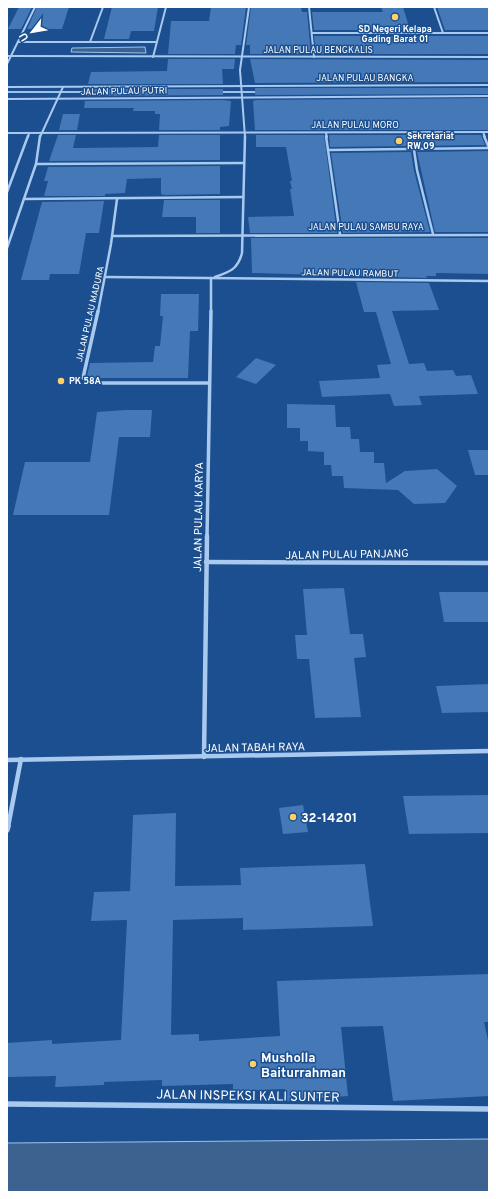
<svg xmlns="http://www.w3.org/2000/svg" width="496" height="1199" font-family="Overpass,sans-serif">
	<style>
		.water { fill: #3c6290; stroke: #9cc4f0 }
		.lines { fill: none; stroke-linecap: round; stroke-linejoin: round }
		.stream { fill: #9cc4f0; fill-rule: evenodd }
		.building { fill: #4478b7 }
		.street-far4 { stroke: #a9c9ee; stroke-width: 2 }
		.street-far3 { stroke: #a9c9ee; stroke-width: 2.5 }
		.street-far2 { stroke: #a9c9ee; stroke-width: 3.5 }
		.street-far1 { stroke: #a9c9ee; stroke-width: 4.5 }
		.street { stroke: #a9c9ee; stroke-width: 5.5 }
		.poi-dot { fill: #ffd166; stroke: #1b4f8f; stroke-width: 1.5 }
		.labels { text-anchor: middle; stroke-width: 3; stroke-linejoin: round; paint-order: stroke }
		.far-poi-label { font-size: 9px; font-weight: bold; fill: #fff; stroke: #1b4f8f; text-anchor: start }
		.far-street-label { font-size: 9px; fill: #fff; stroke: #1b4f8f }
		.street-label { font-size: 11px; fill: #fff; stroke: #1b4f8f }
		.near-poi-label { font-size: 13px; font-weight: bold; fill: #fff; stroke: #1b4f8f; text-anchor: start }
		.near-street-label { font-size: 13px; fill: #fff; stroke: #1b4f8f }
	</style>
	<rect width="100%" height="100%" fill="#1b4f8f"/>
	<g class="water">
		<polygon points="145,47 146,53 71,52 72,48"/>
		<polygon points="489,1139 489,1192 7,1192 7,1143"/>
	</g>
	<g class="lines">
		<g class="stream">
			<polygon points="7,91 93,91 95,92 93,93 7,93"/>
			<polygon points="215,91 261,91 263,92 261,93 214,93 214,91"/>
		</g>
	</g>
	<g class="building">
		<polygon points="19,7 32,7 21,29 8,29"/>
		<polygon points="37,7 69,7 62,29 27,29"/>
		<polygon points="112,7 158,7 154,31 131,31 129,39 104,39"/>
		<polygon points="211,7 246,7 241,45 236,45 235,54 168,54 171,21 209,21"/>
		<polygon points="251,7 301,7 302,12 307,12 311,54 250,54 250,45 246,45"/>
		<polygon points="381,7 403,7 410,30 314,30 312,12 383,12"/>
		<polygon points="437,7 489,7 489,30 445,30"/>
		<polygon points="314,36 489,36 489,54 316,54"/>
		<polygon points="168,59 235,59 234,69 222,69 223,84 88,84 91,72 167,71"/>
		<polygon points="250,59 489,60 489,82 255,83"/>
		<polygon points="255,88 489,88 489,94 255,95"/>
		<polygon points="87,89 223,89 223,95 86,96"/>
		<polygon points="489,98 489,130 255,130 253,101 256,100"/>
		<polygon points="223,100 231,101 229,126 220,127 220,130 159,130 160,114 155,114 155,111 133,111 134,108 84,108 85,101"/>
		<polygon points="63,114 80,114 77,130 59,130"/>
		<polygon points="58,135 76,135 73,148 79,148 158,147 159,135 220,135 220,160 49,161"/>
		<polygon points="256,135 324,135 337,233 250,233 248,217 294,216 290,189 292,189 290,181 292,181 286,147 256,147"/>
		<polygon points="329,135 481,135 485,145 330,147"/>
		<polygon points="489,151 489,232 435,232 417,152"/>
		<polygon points="411,152 414,171 430,232 343,233 331,153"/>
		<polygon points="220,166 220,194 164,195 161,194 161,178 127,179 125,193 105,194 105,196 44,196 48,181 44,181 48,167"/>
		<polygon points="164,200 220,200 220,233 196,233 196,217 162,217"/>
		<polygon points="104,201 99,233 86,233 79,274 50,274 49,280 21,280 42,202"/>
		<polygon points="251,238 489,238 489,274 436,273 436,276 426,276 427,278 252,273"/>
		<polygon points="356,282 429,283 439,310 392,311 409,364 424,363 427,371 453,370 456,376 471,375 478,394 419,396 422,405 394,406 390,394 322,397 319,381 380,378 377,365 391,364 376,312 364,312"/>
		<polygon points="161,294 199,294 198,331 190,331 188,378 94,378 87,376 90,363 153,362 155,346 160,346 163,316 160,316"/>
		<polygon points="256,358 276,365 256,384 236,377"/>
		<polygon points="287,404 335,405 336,427 350,427 351,439 359,439 360,452 374,452 374,463 384,463 386,483 405,471 437,469 457,486 445,503 414,504 398,490 344,488 343,476 332,476 331,465 324,465 324,452 308,451 308,441 300,441 300,428 287,428"/>
		<polygon points="125,410 152,410 150,437 119,437 109,515 13,515 25,462 90,462 97,412"/>
		<polygon points="468,450 489,450 489,475 475,475"/>
		<polygon points="344,588 350,634 363,634 366,657 354,658 361,717 315,718 309,659 297,659 295,635 307,635 303,589"/>
		<polygon points="439,592 489,592 489,622 444,622"/>
		<polygon points="489,684 489,712 442,713 436,686"/>
		<polygon points="489,795 489,833 409,834 403,796"/>
		<polygon points="303,805 308,832 283,834 279,808"/>
		<polygon points="176,813 175,886 241,885 240,868 365,864 373,926 243,930 243,918 173,920 171,1035 199,1034 199,1041 280,1036 277,981 489,974 489,1022 484,1022 489,1045 489,1096 393,1101 383,1026 341,1027 348,1096 286,1101 285,1089 233,1091 233,1084 162,1086 162,1080 104,1082 104,1085 55,1087 56,1076 7,1077 7,1043 52,1040 52,1044 121,1040 127,920 91,921 94,892 130,891 133,815"/>
	</g>
	<g class="lines">
		<g class="street-far4">
			<polyline points="309,7 314,57"/>
			<polyline points="434,7 443,33"/>
			<polyline points="312,33 489,33"/>
			<polyline points="18,42 156,42"/>
			<polyline points="90,42 103,7"/>
			<polyline points="7,56 489,57"/>
			<polyline points="153,57 166,7"/>
			<polyline points="7,64 35,7"/>
			<polyline points="7,87 489,85"/>
			<polyline points="7,99 489,96"/>
			<polyline points="483,132 485,137"/>
			<polyline points="7,133 489,132"/>
			<polyline points="326,133 327,137"/>
			<polyline points="28,137 29,133"/>
			<polyline points="40,137 63,87"/>
			<polyline points="245,137 240,70 249,7"/>
		</g>
		<g class="street-far3">
			<polyline points="326,136 340,234"/>
			<polyline points="484,136 489,148"/>
			<polyline points="328,150 489,148"/>
			<polyline points="414,150 417,170 433,234"/>
			<polyline points="36,164 244,163"/>
			<polyline points="7,192 28,136"/>
			<polyline points="24,199 243,197"/>
			<polyline points="113,236 489,235"/>
			<polyline points="7,248 36,164 40,136"/>
			<polyline points="106,277 489,281"/>
			<path d="M215,277C230,272 238,269 242,253L245,136"/>
			<polyline points="98,312 111,244 117,199"/>
			<polyline points="211,312 211,278"/>
		</g>
		<g class="street-far2">
			<polyline points="98,311 83,378 100,383 209,383"/>
			<polyline points="207,537 211,311"/>
		</g>
		<g class="street-far1">
			<polyline points="206,562 489,563"/>
			<polyline points="204,757 207,536"/>
			<polyline points="7,760 489,751"/>
			<polyline points="8,827 21,759"/>
		</g>
		<g class="street">
			<polyline points="7,830 8,826"/>
			<polyline points="7,1104 489,1109"/>
		</g>
	</g>
	<g class="poi-dot">
		<circle cx="395" cy="17" r="4"/>
		<circle cx="399" cy="141" r="4"/>
		<circle cx="61" cy="381" r="4"/>
		<circle cx="293" cy="817" r="4"/>
		<circle cx="253" cy="1064" r="4"/>
	</g>
	<g class="labels">
		<g class="far-poi-label">
			<text x="395" y="32" text-anchor="middle">SD Negeri Kelapa<tspan x="395" dy="10">Gading Barat 01</tspan></text>
			<text x="407" y="139">Sekretariat<tspan x="407" dy="10">RW 09</tspan></text>
			<text x="69" y="384">PK 58A</text>
		</g>
		<g class="far-street-label">
			<text x="318" y="53">JALAN PULAU BENGKALIS</text>
			<text x="365" y="81">JALAN PULAU BANGKA</text>
			<text transform="translate(124 91) rotate(-1)" y="3">JALAN PULAU PUTRI</text>
			<text x="355" y="128">JALAN PULAU MORO</text>
			<text x="366" y="230">JALAN PULAU SAMBU RAYA</text>
			<text transform="translate(350 273) rotate(1)" y="3">JALAN PULAU RAMBUT</text>
			<text transform="translate(90 314) rotate(-77)" y="3">JALAN PULAU MADURA</text>
		</g>
		<g class="street-label">
			<text transform="translate(198 517) rotate(-89)" y="4">JALAN PULAU KARYA</text>
			<text transform="translate(347 554) rotate(-1)" y="4">JALAN PULAU PANJANG</text>
			<text transform="translate(255 747) rotate(-1)" y="4">JALAN TABAH RAYA</text>
		</g>
		<g class="near-poi-label">
			<text x="301" y="822">32-14201</text>
			<text x="261" y="1062">Musholla<tspan x="261" dy="15">Baiturrahman</tspan></text>
		</g>
		<g class="near-street-label">
			<text transform="translate(248 1095) rotate(1)" y="5">JALAN INSPEKSI KALI SUNTER</text>
		</g>
	</g>
	<rect width="496" height="1199" fill="none" stroke="#ffffff" stroke-width="16"/>
	<g transform="translate(32 32) rotate(239)" stroke="#1b4f8f" stroke-width="3" paint-order="stroke">
	<path d="M0-3L7 15L0 10L-7 15Z" fill="#ffffff"/>
	<text y="-6" font-size="11" font-weight="bold" text-anchor="middle" fill="#ffffff">U</text>
	</g>
</svg>
